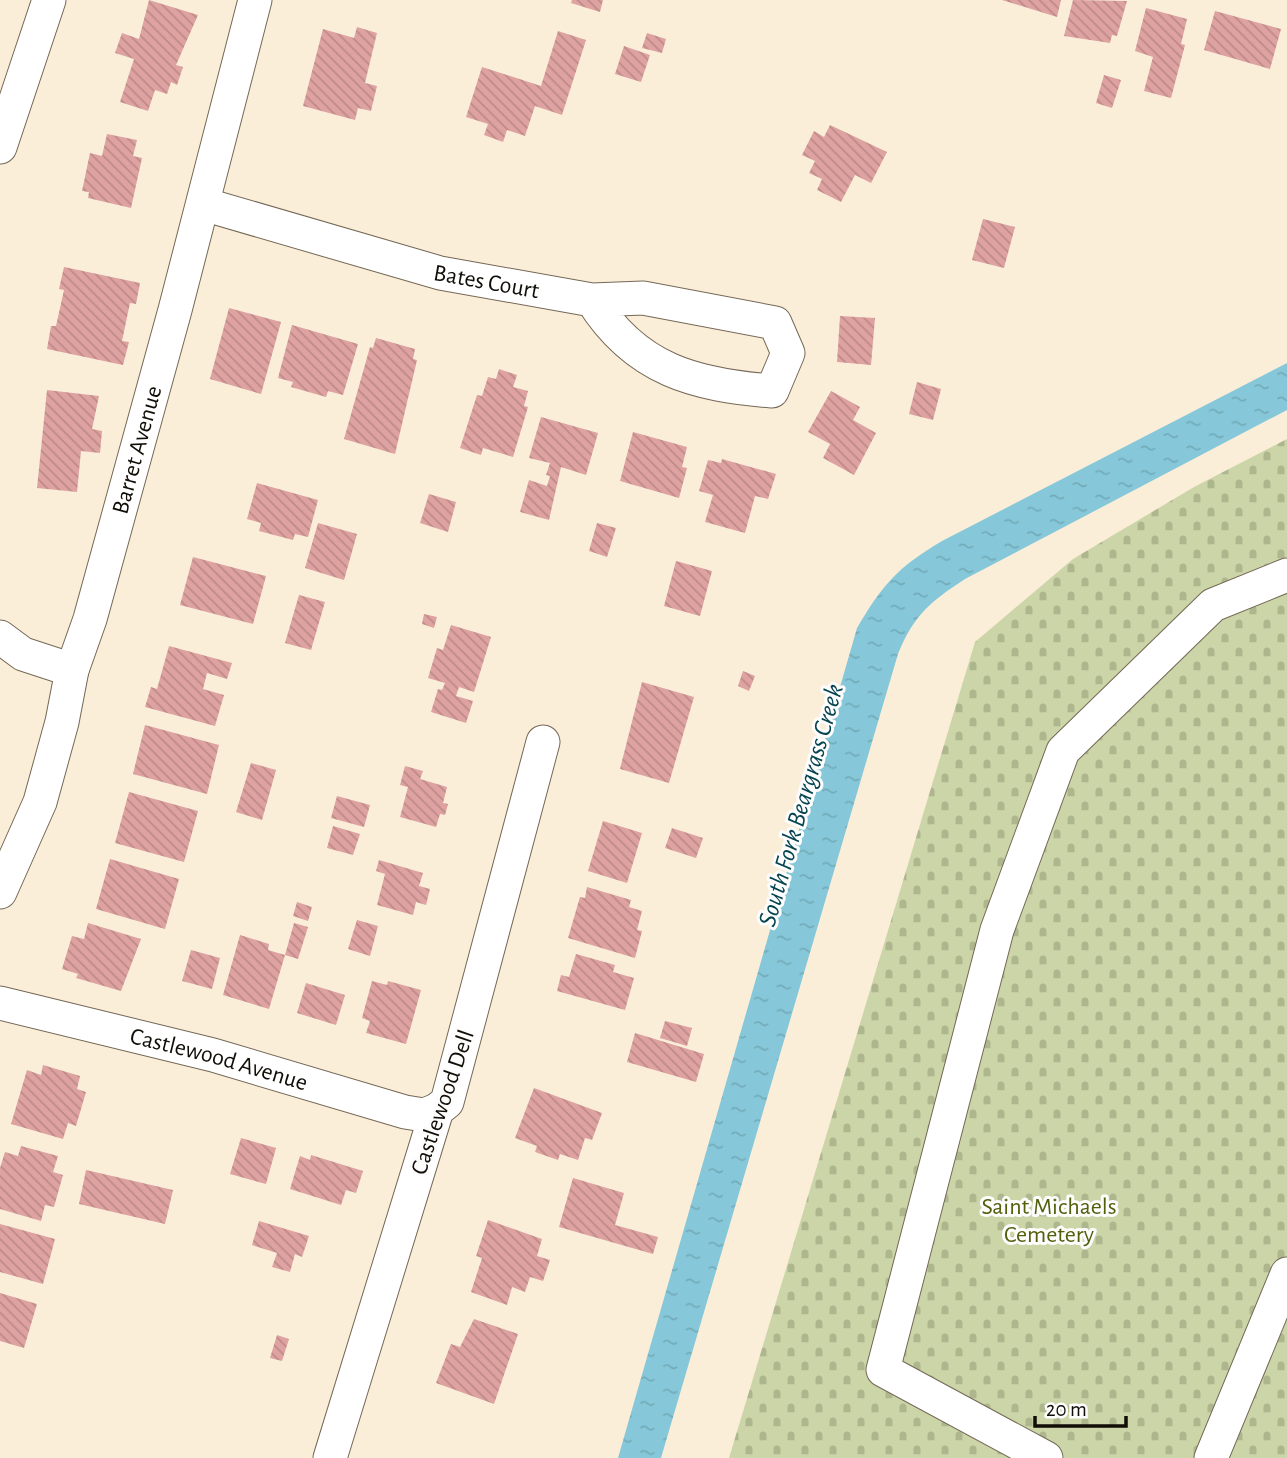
<svg xmlns="http://www.w3.org/2000/svg" width="1287" height="1458" font-family="'Alegreya Sans',sans-serif">
	<style>
		.cemetery { fill: url(#cemetery-stones) }
		.water { fill: url(#water-ripples) }
		.building { fill: url(#building-back-hatch) }
		.lines { fill: none; stroke-linecap: round; stroke-linejoin: round }
		.minor-casing { stroke: #746856; stroke-width: 35 }
		.minor { stroke: #fff; stroke-width: 33 }
		.labels { text-anchor: middle; stroke-width: 6; stroke-linejoin: round; paint-order: stroke }
		.street-label { font-size: 24px; fill: #110d07; stroke: #fdfdfd }
		.park-label { font-size: 24px; fill: #545f0c; stroke: #fdfdfd }
		.water-label { font-size: 26px; font-style: italic; fill: #064450; stroke: #fdfdfd }
	</style>
	<defs>
		<pattern id="cemetery-stones" width="16" height="16" patternUnits="userSpaceOnUse" patternTransform="scale(1.75)"><rect width="16" height="16" fill="#ccd5a7"/><path d="M2 7V4a2 2 0 0 1 4 0v3zM10 15v-3a2 2 0 0 1 4 0v3z" fill="#aeb68e"/></pattern>
		<pattern id="water-ripples" width="26" height="14" patternUnits="userSpaceOnUse" patternTransform="scale(1.75)"><rect width="26" height="14" fill="#86c8d9"/><path d="M2 4q2-2 4 0t4 0M15 11q2-2 4 0t4 0" fill="none" stroke="#73abb9"/></pattern>
		<pattern id="building-back-hatch" width="6" height="6" patternUnits="userSpaceOnUse" patternTransform="scale(1.75)"><rect width="6" height="6" fill="#dea2a1"/><path d="M-1 5l2 2M0 0l6 6M5-1l2 2" fill="none" stroke="#bd8a89"/></pattern>
	</defs>
	<rect width="100%" height="100%" fill="#fbeed9"/>
	<polygon class="cemetery" points="1287,439 1287,1458 729,1458 975,642 1073,559 1194,487"/>
	<path class="water" d="M1287,363V410L965,579C930,602 914,615 898,654L661,1458H618L857,628C883,584 898,567 942,541Z"/>
	<g class="building">
		<polygon points="149,0 198,15 176,65 183,67 177,85 171,82 167,94 155,90 148,111 120,102 134,59 115,53 122,33 139,39"/>
		<polygon points="572,0 603,0 600,12 571,3"/>
		<polygon points="1002,0 1061,0 1057,17"/>
		<polygon points="1073,0 1127,1 1117,36 1112,35 1110,43 1064,36"/>
		<polygon points="1146,8 1187,19 1181,44 1185,45 1171,98 1144,91 1153,57 1135,51"/>
		<polygon points="1215,11 1281,29 1270,69 1204,50"/>
		<polygon points="357,27 377,33 365,83 377,86 371,111 358,108 355,120 303,106 323,29 354,38"/>
		<polygon points="558,31 586,40 562,115 535,106 525,136 507,130 503,142 484,135 488,124 466,117 482,67 541,86"/>
		<polygon points="647,33 666,39 662,53 642,48"/>
		<polygon points="624,46 650,55 641,82 615,74"/>
		<polygon points="1104,75 1121,80 1112,108 1096,103"/>
		<polygon points="830,125 887,152 871,183 855,175 841,202 817,190 822,179 809,173 815,161 802,155 814,131 824,137"/>
		<polygon points="107,134 137,140 133,156 142,158 131,208 88,198 89,192 82,191 90,153 102,156"/>
		<polygon points="983,219 1015,227 1004,268 972,260"/>
		<polygon points="64,267 140,283 136,304 130,303 122,341 129,342 123,365 47,349 51,326 56,326 64,290 59,289"/>
		<polygon points="229,308 281,322 261,394 210,379"/>
		<polygon points="840,316 875,318 871,365 837,362"/>
		<polygon points="292,325 358,344 343,395 328,391 326,397 291,387 293,382 278,378"/>
		<polygon points="376,338 415,349 413,359 417,360 395,454 344,439 370,347 373,348"/>
		<polygon points="499,369 517,375 513,387 528,391 524,406 528,407 513,457 483,448 481,455 460,448 477,395 482,396 488,377 496,379"/>
		<polygon points="917,382 941,389 933,420 909,414"/>
		<polygon points="47,390 99,396 92,429 102,431 100,453 81,451 77,492 37,488"/>
		<polygon points="831,391 860,407 853,420 876,433 854,475 823,458 830,444 808,432"/>
		<polygon points="541,417 598,433 586,475 561,467 549,520 520,512 529,480 547,486 550,476 546,475 550,463 529,458"/>
		<polygon points="633,432 687,447 682,467 687,468 679,498 620,481"/>
		<polygon points="722,459 776,474 768,499 755,496 745,533 705,522 713,495 699,491 708,460 721,463"/>
		<polygon points="257,483 318,500 308,537 295,534 293,540 259,531 261,523 247,519"/>
		<polygon points="429,494 456,502 448,532 420,523"/>
		<polygon points="318,523 357,534 344,580 305,568"/>
		<polygon points="597,523 616,528 607,557 589,551"/>
		<polygon points="193,557 266,576 253,624 180,605"/>
		<polygon points="676,561 712,571 700,616 664,606"/>
		<polygon points="299,595 325,602 311,650 285,643"/>
		<polygon points="424,614 437,617 434,628 422,624"/>
		<polygon points="451,625 491,637 474,692 459,687 456,696 473,701 466,723 431,712 438,689 442,690 445,683 428,678 437,648 443,650"/>
		<polygon points="169,646 232,663 227,679 207,673 203,689 224,695 215,726 145,707 151,687 157,689"/>
		<polygon points="743,671 755,676 749,691 738,686"/>
		<polygon points="642,682 694,697 669,783 620,769"/>
		<polygon points="145,725 219,745 207,794 133,774"/>
		<polygon points="251,763 276,770 262,820 236,812"/>
		<polygon points="405,766 423,771 420,779 447,787 443,803 448,804 445,815 440,814 436,827 400,817 408,787 400,785"/>
		<polygon points="129,792 198,811 184,862 115,843"/>
		<polygon points="337,796 370,805 364,827 331,818"/>
		<polygon points="603,821 642,833 627,883 588,871"/>
		<polygon points="333,826 360,834 353,855 327,848"/>
		<polygon points="672,828 703,838 696,858 665,848"/>
		<polygon points="110,859 179,879 165,929 96,909"/>
		<polygon points="379,860 423,873 419,886 430,889 426,905 416,902 413,915 377,905 385,874 376,871"/>
		<polygon points="587,887 631,900 629,907 642,911 637,930 642,931 635,958 568,938 580,897 585,898"/>
		<polygon points="297,902 312,907 308,921 293,916"/>
		<polygon points="357,920 378,926 370,956 348,949"/>
		<polygon points="88,923 141,939 121,991 76,978 78,974 62,969 72,936 84,939"/>
		<polygon points="294,923 308,927 298,959 285,955"/>
		<polygon points="240,935 269,944 268,950 285,955 269,1009 223,995"/>
		<polygon points="191,950 220,958 212,989 182,981"/>
		<polygon points="576,954 615,965 613,972 634,978 625,1010 557,991 561,975 569,977"/>
		<polygon points="372,981 387,985 388,981 421,990 406,1044 366,1033 370,1021 362,1018"/>
		<polygon points="306,983 345,995 336,1025 297,1013"/>
		<polygon points="665,1021 692,1028 687,1046 660,1038"/>
		<polygon points="635,1033 704,1054 696,1082 627,1062"/>
		<polygon points="43,1065 80,1076 77,1089 86,1092 76,1126 68,1123 63,1139 11,1124 27,1070 41,1075"/>
		<polygon points="534,1088 602,1113 592,1140 585,1138 578,1160 560,1154 558,1160 535,1152 537,1146 515,1138"/>
		<polygon points="241,1138 276,1148 266,1184 230,1174"/>
		<polygon points="21,1146 58,1156 53,1172 63,1175 54,1207 45,1205 41,1221 0,1209 0,1168 5,1152 18,1156"/>
		<polygon points="311,1155 363,1171 356,1193 346,1190 341,1205 290,1189 300,1156 310,1160"/>
		<polygon points="86,1170 173,1190 165,1224 79,1204"/>
		<polygon points="573,1178 624,1193 615,1225 658,1237 653,1254 559,1227"/>
		<polygon points="488,1220 542,1239 537,1256 550,1260 543,1281 530,1277 525,1292 512,1287 507,1305 471,1292 482,1258 476,1256"/>
		<polygon points="259,1221 309,1236 302,1257 295,1254 290,1272 272,1267 277,1253 252,1245"/>
		<polygon points="0,1224 55,1239 43,1284 0,1272"/>
		<polygon points="0,1293 37,1304 24,1348 0,1341"/>
		<polygon points="474,1319 518,1334 494,1404 436,1383 451,1344 460,1347"/>
		<polygon points="277,1335 289,1339 282,1361 270,1358"/>
	</g>
	<g class="lines">
		<defs>
			<g id="minor">
				<polyline points="0,147 49,0"/>
				<path id="s1" d="M203,204L440,273L592,300L643,298L775,323L788,353L772,391C695,385 636,370 592,300"/>
				<polyline points="0,637 23,654 72,670"/>
				<path id="s2" d="M0,892L40,802L62,722L72,670L90,619L175,310L255,0"/>
				<path id="s3" d="M0,1003L213,1055L405,1112L424,1115L437,1110"/>
				<polyline points="330,1458 437,1110 447,1102 543,742"/>
				<polyline points="1046,1458 883,1370 997,930 1063,751 1213,605 1287,575"/>
				<polyline points="1211,1458 1287,1274"/>
			</g>
		</defs>
		<use href="#minor" class="minor-casing"/>
		<use href="#minor" class="minor"/>
	</g>
	<g class="labels">
		<g class="street-label">
			<text dy="8" stroke="none"><textPath href="#s1" startOffset="294">Bates Court</textPath></text>
			<text dy="8" stroke="none"><textPath href="#s2" startOffset="464">Barret Avenue</textPath></text>
			<text dy="8" stroke="none"><textPath href="#s3" startOffset="226">Castlewood Avenue</textPath></text>
			<text transform="translate(442 1102) rotate(-71)" y="8">Castlewood Dell</text>
		</g>
		<g class="park-label">
			<text x="1049" y="1214">Saint Michaels<tspan x="1049" dy="28">Cemetery</tspan></text>
		</g>
		<g class="water-label">
			<text transform="translate(800 805) rotate(-74)" y="9">South Fork Beargrass Creek</text>
		</g>
	</g>
	<path d="M1035 1416v10h91v-10" fill="none" stroke="#110d07" stroke-width="3.5"/>
	<text x="1046" y="1416" font-size="21" fill="#110d07" stroke="#fdfdfd" stroke-width="5" paint-order="stroke">20 m</text>
</svg>
